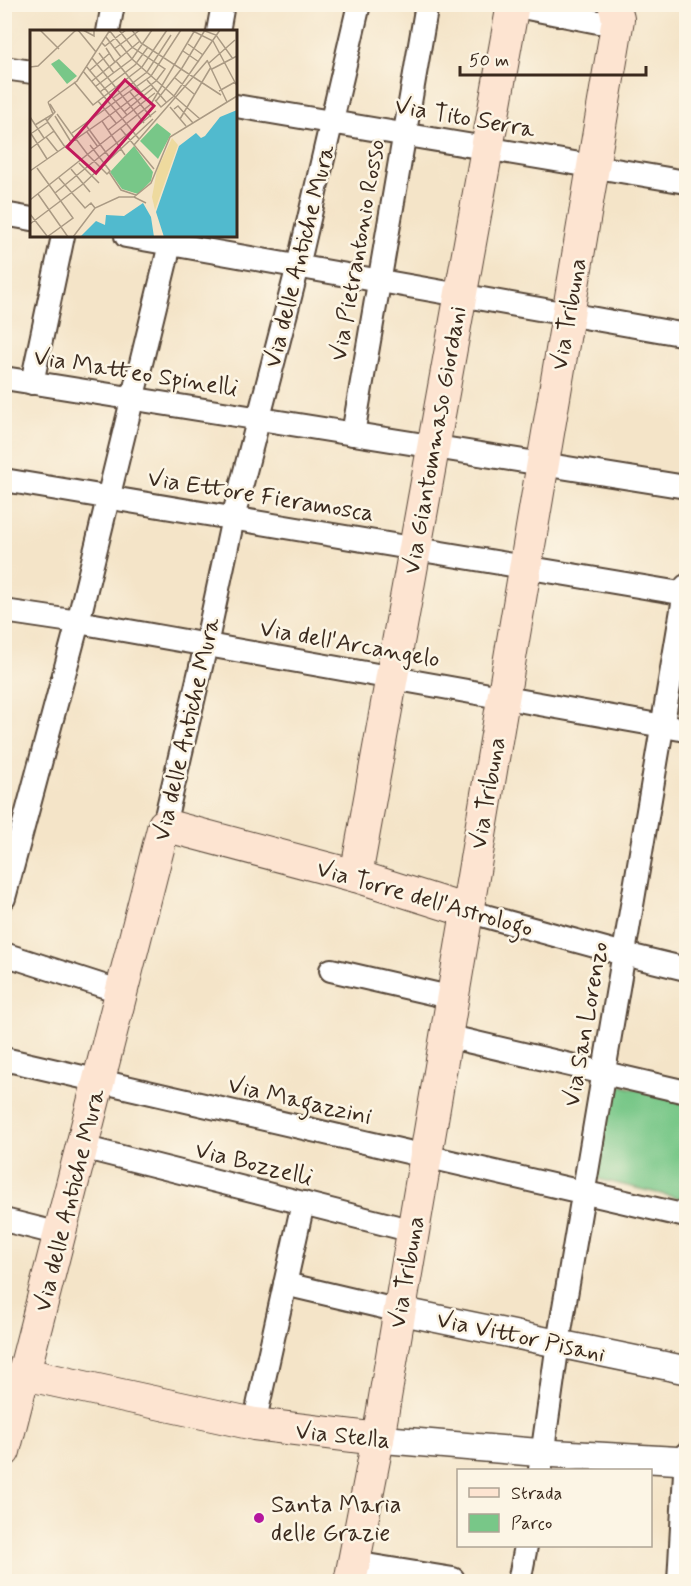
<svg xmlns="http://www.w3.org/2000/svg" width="691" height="1586" font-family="Mynerve,sans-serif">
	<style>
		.green { fill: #78c788; stroke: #5a7853; stroke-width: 1.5 }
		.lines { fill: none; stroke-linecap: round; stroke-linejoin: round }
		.minor-casing { stroke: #574638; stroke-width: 26 }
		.tertiary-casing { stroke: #574638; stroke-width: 30 }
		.secondary-casing { stroke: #574638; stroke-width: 34 }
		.minor { stroke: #fff; stroke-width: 22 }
		.tertiary { stroke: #fff; stroke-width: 27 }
		.secondary { stroke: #fde4d1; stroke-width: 32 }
		.poi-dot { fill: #b5179e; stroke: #fcf5e5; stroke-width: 2 }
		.labels { text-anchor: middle; stroke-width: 5; stroke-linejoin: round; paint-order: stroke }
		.street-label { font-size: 24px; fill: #3b2a1e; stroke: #fcf5e5 }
		.poi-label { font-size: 24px; fill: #3b2a1e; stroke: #fcf5e5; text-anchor: start }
		.inset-road { fill: none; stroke: #aa9a84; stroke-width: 1.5 }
		.view { fill: #c2185b; fill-opacity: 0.15; stroke: #c2185b; stroke-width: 3 }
		.inset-edge { fill: none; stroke: #3b2a1e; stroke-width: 3 }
	</style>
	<rect width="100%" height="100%" fill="#fcf5e5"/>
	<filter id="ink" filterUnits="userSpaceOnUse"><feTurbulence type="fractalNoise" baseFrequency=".0167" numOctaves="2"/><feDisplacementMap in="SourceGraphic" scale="12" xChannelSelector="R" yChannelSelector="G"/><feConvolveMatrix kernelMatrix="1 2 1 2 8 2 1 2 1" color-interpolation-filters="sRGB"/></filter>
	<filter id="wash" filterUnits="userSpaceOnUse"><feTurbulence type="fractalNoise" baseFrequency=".008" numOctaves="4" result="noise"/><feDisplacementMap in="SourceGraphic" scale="24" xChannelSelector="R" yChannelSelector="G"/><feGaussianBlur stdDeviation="1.35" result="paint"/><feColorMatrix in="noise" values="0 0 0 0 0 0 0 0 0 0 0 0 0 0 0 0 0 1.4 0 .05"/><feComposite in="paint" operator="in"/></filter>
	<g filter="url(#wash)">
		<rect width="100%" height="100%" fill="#f4e4c8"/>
		<polygon class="green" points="611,1083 686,1101 686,1200 594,1178"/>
	</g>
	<g filter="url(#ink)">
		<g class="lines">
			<defs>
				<g id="minor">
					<polyline points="507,4 598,22"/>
					<polyline points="108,32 113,4"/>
					<polyline points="218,32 223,4"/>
					<polyline points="4,68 32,72"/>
					<polyline points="236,106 686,182"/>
					<polyline points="4,214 32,219"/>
					<polyline points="126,236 686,335"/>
					<polyline points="4,378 686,487"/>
					<polyline points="32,383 63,236"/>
					<polyline points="353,434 427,4"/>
					<polyline points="4,480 686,594"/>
					<polyline points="4,611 78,622 686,730"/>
					<polyline points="164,825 206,645 233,518 298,266 359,4"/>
					<polyline points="4,898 78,622 172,236"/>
					<polyline points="467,911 624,954 686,969"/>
					<polyline points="4,954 122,992"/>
					<polyline points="331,970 453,998"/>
					<polyline points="446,1036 686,1092"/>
					<polyline points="4,1059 686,1216"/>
					<polyline points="82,1147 413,1231"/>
					<polyline points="4,1220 60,1234"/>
					<polyline points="285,1284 400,1311"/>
					<polyline points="254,1424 303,1203"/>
					<polyline points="540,1470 558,1343 686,586"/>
					<polyline points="354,1563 453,1579"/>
					<polyline points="519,1582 526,1546"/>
					<polyline points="679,1582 686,1454"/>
				</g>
				<g id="tertiary">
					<polyline points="400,1311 686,1370"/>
					<polyline points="378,1439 544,1453 686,1461"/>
				</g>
				<g id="secondary">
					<polyline points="356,876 513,4"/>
					<polyline points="24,1374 254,1424 378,1439"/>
					<polyline points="4,1451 164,825 356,876 467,911"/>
					<polyline points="350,1582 378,1439 618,19 614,4"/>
				</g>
			</defs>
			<use href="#minor" class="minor-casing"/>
			<use href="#tertiary" class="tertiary-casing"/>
			<use href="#secondary" class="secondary-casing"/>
			<use href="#minor" class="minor"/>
			<use href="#tertiary" class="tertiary"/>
			<use href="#secondary" class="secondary"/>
		</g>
	</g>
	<circle class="poi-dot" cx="259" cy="1518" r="6"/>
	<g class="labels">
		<g class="street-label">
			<text transform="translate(465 117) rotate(10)" y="8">Via Tito Serra</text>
			<text transform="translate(357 250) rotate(-80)" y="8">Via Pietrantonio Rosso</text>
			<text transform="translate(299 256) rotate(-76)" y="8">Via delle Antiche Mura</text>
			<text transform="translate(568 314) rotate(-80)" y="8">Via Tribuna</text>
			<text transform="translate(136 372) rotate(9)" y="8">Via Matteo Spinelli</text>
			<text transform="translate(434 440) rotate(-80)" y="8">Via Giantommaso Giordani</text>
			<text transform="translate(261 495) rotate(9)" y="8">Via Ettore Fieramosca</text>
			<text transform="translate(350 643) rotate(10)" y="8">Via dell'Arcangelo</text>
			<text transform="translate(186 729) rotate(-77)" y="8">Via delle Antiche Mura</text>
			<text transform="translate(487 793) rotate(-80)" y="8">Via Tribuna</text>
			<text transform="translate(425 898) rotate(16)" y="8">Via Torre dell'Astrologo</text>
			<text transform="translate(585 1024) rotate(-80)" y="8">Via San Lorenzo</text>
			<text transform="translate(300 1100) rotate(13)" y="8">Via Magazzini</text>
			<text transform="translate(254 1163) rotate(14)" y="8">Via Bozzelli</text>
			<text transform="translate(69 1200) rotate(-76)" y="8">Via delle Antiche Mura</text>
			<text transform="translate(406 1272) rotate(-80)" y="8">Via Tribuna</text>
			<text transform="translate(521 1336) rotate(12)" y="8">Via Vittor Pisani</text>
			<text transform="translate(343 1435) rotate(6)" y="8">Via Stella</text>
		</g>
		<g class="poi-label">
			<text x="271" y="1512">Santa Maria<tspan x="271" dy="28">delle Grazie</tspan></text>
		</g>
	</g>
	<g transform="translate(30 30)">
		<rect width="207" height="207" fill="#f4e4c8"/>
		<path d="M29,29L47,46L37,54L21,34ZM127,93L141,104L128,129L110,111ZM104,116L123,142L121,151L108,164L92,159L80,142Z" fill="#78c788"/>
		<path d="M142,108L148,115L125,180L122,167L127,140Z" fill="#eeda9e"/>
		<path d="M207,80V207H134L126,182L149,116L166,103L171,108L175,106L190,87ZM113,173L121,187L124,207H50L66,191L75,195L76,185L94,186Z" fill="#51bace"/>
		<path class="inset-road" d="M10,0L29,19M48,0L66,22M53,0L64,6V0M79,0L102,29L170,89M102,0L111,13L191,65M161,0L183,11L207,56M175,1L186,5L203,29M76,7L91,27M110,11L86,31L117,70M72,13L75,16L96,0M158,14L173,25M84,19L110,0M153,21L169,32M69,23L84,43M62,28L114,93M177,30L197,72M179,33L205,10M56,36L97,85M0,37L8,36L46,0M182,39L207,26M53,41L109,109M59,41L80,23M145,48L164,64M117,50L136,72M62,51L85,32L76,18M44,52L63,75L112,37L137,0M66,56L102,29L122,0M189,61L205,52M70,62L105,35L118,17M100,62L121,87M83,68L117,42L141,5M125,70L131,77L144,66L190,0M68,71L86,93M126,71L152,38L175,0M18,72L47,51L80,0M140,77L156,96M144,79L148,76L163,93M94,82L123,58M27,84L45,109M25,86L41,112M0,87L14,108M15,88L35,117M150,89L181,37M17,91L25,82L20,74M72,91L126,51L135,39L102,17L89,0M55,94L80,128M5,95L23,84L18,72M90,98L124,139M78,100L125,63M0,102L17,129M57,102L68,117M2,103L18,92M42,103L121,46L151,0M82,106L95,125M16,107L28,122M46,109L58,125M104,115L177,31M0,119L24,101M58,125L77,144L80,141L60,115M49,133L69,153M7,138L43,188L17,207M41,139L60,162M0,141L72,91L82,106M79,142L91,160L106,165M29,148L55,178L61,173L65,178M25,163L126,81M8,164L38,207M104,167L121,153L140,107L207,66M0,170L121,74L165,0M0,184L17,206M0,194L53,154L123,89M43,207L65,178L89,167H104L116,173"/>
		<path class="view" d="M95,50L124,76L66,143L37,117Z"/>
		<rect width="207" height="207" class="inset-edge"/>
	</g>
	<rect width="691" height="1586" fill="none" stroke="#fcf5e5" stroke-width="24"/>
	<rect x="457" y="1469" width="195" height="78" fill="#fcf5e5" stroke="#afa495" stroke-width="1.5"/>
	<rect x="469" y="1488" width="30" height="9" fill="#fde4d1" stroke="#afa495" stroke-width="1.5"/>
	<text x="511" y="1499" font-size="18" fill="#3b2a1e">Strada</text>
	<rect x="469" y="1514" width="30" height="18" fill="#78c788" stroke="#afa495" stroke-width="1.5"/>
	<text x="511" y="1529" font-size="18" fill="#3b2a1e">Parco</text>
	<path d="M460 66v9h186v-9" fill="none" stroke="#3b2a1e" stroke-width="3"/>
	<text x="469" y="66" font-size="18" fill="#3b2a1e" stroke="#fcf5e5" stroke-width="4.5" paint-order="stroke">50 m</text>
</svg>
